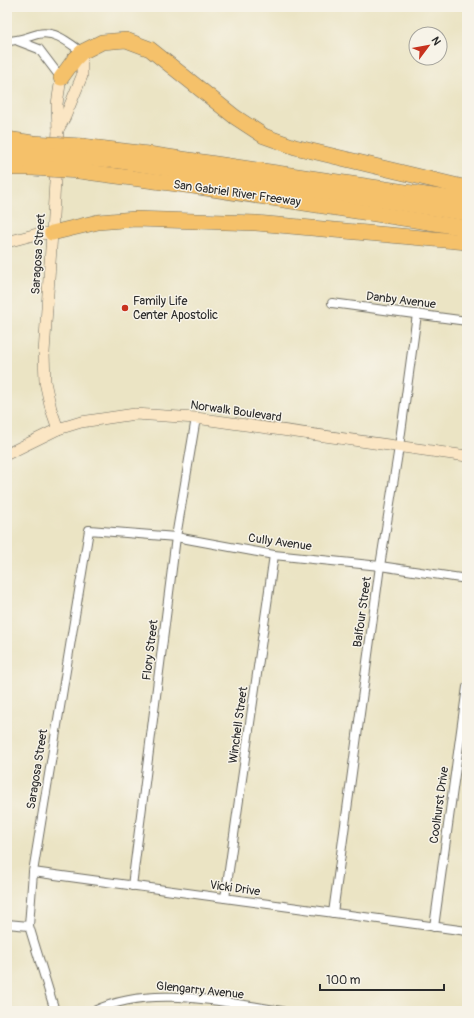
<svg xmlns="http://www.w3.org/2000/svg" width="474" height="1018" font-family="Pangolin,sans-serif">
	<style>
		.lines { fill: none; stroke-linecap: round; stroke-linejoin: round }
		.street-casing { stroke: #6e6c61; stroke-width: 10 }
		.secondary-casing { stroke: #6e6c61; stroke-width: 12 }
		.highway-casing { stroke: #6e6c61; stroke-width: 16 }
		.street { stroke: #fff; stroke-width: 8 }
		.secondary { stroke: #fbe6c4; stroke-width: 11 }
		.highway { stroke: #f5c16b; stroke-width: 15 }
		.highway-bridge-casing { stroke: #6e6c61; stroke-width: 16; stroke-linecap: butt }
		.highway-bridge { stroke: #f5c16b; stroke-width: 15 }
		.poi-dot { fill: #c8321e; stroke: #f7f3e8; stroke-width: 1.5 }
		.labels { text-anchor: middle; stroke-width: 3; stroke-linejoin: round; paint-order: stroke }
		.street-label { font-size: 12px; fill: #2b2b2b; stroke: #f7f3e8 }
		.poi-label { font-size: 12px; fill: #2b2b2b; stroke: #f7f3e8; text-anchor: start }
	</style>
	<rect width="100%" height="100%" fill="#f7f3e8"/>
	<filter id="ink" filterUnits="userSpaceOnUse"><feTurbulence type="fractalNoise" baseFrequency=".025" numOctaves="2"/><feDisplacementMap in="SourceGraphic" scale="8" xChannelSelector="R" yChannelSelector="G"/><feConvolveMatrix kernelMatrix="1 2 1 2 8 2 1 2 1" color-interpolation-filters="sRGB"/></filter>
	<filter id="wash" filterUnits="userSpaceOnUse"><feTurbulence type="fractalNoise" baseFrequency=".012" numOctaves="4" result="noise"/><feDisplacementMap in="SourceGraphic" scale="16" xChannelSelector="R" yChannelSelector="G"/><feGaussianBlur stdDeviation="0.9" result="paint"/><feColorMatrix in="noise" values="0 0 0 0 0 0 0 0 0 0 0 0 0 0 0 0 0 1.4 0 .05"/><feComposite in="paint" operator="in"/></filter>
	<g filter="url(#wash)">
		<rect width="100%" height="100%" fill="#ebe4c4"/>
	</g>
	<g filter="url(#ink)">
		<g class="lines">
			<defs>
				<g id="street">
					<path d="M7,41C18,41 27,37 38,34C55,30 69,43 82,52"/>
					<polyline points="18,41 39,49 61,78"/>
					<polyline points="332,303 467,321"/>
					<polyline points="33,872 467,931"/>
					<polyline points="132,886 176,537 196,418"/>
					<polyline points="225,898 274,555"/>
					<polyline points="333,913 380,566 399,447 417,314"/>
					<polyline points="7,924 29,926"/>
					<polyline points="434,927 467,687"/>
					<polyline points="55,1011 29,926 33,872 89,530 176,537 274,555 380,566 467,579"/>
					<path d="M94,1011C151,984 221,1002 282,1011"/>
				</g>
				<g id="secondary">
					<polyline points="58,130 65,117 82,76 82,52"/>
					<polyline points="7,242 37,234 52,233"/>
					<polyline points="58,429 51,409 45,382 44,353 52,233 58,130 57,104 61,78"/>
					<polyline points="7,454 58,429 81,422 135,414 196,418 467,456"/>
				</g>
				<g id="highway">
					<polyline points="61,78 74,60 82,52 102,42 126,40 150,49 235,117 264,136 295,147 467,188"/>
					<polyline points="7,139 33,143"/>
					<polyline points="82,146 148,154 467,201"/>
					<polyline points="7,154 33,154"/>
					<polyline points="80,157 120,161 467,213"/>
					<polyline points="7,168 32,168"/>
					<polyline points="79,171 192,186 467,228"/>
					<polyline points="52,233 98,222 135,219 256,223 467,242"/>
				</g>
			</defs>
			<use href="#street" class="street-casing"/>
			<use href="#secondary" class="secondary-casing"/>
			<use href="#highway" class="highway-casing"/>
			<use href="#street" class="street"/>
			<use href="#secondary" class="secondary"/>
			<use href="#highway" class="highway"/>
			<defs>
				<g id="highway-bridge">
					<polyline points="33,143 82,146"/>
					<polyline points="33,154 80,157"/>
					<polyline points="32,168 79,171"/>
				</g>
			</defs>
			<use href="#highway-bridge" class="highway-bridge-casing"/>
			<use href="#highway-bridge" class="highway-bridge"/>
		</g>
	</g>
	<circle class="poi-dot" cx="125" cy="308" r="4"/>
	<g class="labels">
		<g class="street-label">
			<text transform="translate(237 193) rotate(8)" y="4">San Gabriel River Freeway</text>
			<text transform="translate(38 254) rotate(-86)" y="4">Saragosa Street</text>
			<text transform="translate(401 300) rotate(7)" y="4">Danby Avenue</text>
			<text transform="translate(236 411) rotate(8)" y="4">Norwalk Boulevard</text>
			<text transform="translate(280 542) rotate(8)" y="4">Cully Avenue</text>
			<text transform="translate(362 612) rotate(-82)" y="4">Balfour Street</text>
			<text transform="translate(150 650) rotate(-83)" y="4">Flory Street</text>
			<text transform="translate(238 725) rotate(-82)" y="4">Winchell Street</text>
			<text transform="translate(37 769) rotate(-81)" y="4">Saragosa Street</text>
			<text transform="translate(439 805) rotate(-82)" y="4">Coolhurst Drive</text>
			<text transform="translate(235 888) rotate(8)" y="4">Vicki Drive</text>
			<text transform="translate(200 990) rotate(6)" y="4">Glengarry Avenue</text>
		</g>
		<g class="poi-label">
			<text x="133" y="305">Family Life<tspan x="133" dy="14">Center Apostolic</tspan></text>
		</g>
	</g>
	<rect width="474" height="1018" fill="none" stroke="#f7f3e8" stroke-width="24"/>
	<g transform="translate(428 46) rotate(58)"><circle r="19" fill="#f7f3e8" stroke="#a5a39c"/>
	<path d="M0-3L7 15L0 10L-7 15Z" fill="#c8321e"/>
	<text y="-6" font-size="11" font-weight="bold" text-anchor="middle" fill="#2b2b2b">N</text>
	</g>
	<path d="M320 984v6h124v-6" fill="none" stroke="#2b2b2b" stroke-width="2"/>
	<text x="326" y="984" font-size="12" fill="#2b2b2b" stroke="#f7f3e8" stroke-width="3" paint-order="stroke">100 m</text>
</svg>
